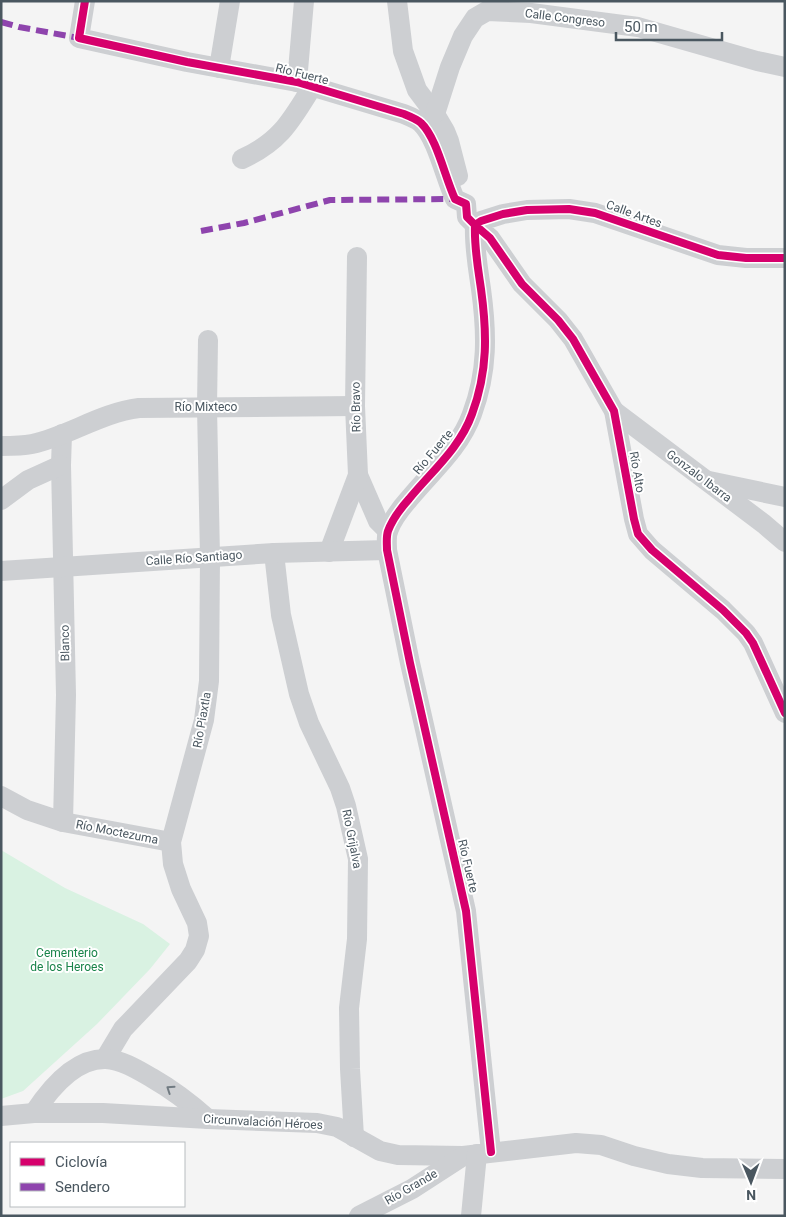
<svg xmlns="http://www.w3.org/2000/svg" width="786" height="1217" font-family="Roboto,sans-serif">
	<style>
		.green { fill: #d9f2e2 }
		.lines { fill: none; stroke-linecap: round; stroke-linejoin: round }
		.minor { stroke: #cdcfd2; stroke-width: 20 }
		.quiet { stroke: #8e44ad; stroke-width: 6; stroke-dasharray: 12 6; stroke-linecap: butt }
		.cycleway-casing { stroke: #fff; stroke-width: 11 }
		.cycleway { stroke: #d6006c; stroke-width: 8 }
		.oneway { stroke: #717b82 }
		.labels { text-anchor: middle; stroke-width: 4; stroke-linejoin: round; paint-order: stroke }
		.street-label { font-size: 12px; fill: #4a5760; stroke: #fff }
		.park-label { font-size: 12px; fill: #19844a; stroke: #fff }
	</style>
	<rect width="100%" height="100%" fill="#f4f4f4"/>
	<polygon class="green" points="1,850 65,888 143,924 170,944 150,969 97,1024 23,1091 1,1099"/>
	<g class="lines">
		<g class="minor">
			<path d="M85,1L79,38L187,62L297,82L404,114C409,116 417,119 421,123C437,138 445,178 455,199L466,204L467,217L475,225C474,247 478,268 481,289C487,333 488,371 472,414C460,448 431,472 409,499C401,508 392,520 388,531C386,537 387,544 387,550L410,663L466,911L491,1152"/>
			<polyline points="397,1 403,51 417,90 435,114 445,131 449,141 458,176"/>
			<polyline points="219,68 230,1"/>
			<polyline points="297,82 304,1"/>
			<polyline points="435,114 450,67 463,36 475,18 487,11 531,13 638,27 757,61 785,67"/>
			<path d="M242,159C280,142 291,121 312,87"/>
			<polyline points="785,258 746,258 718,255 595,213 569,209 527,210 503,214 481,221 475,225 490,238 522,284 558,320 573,339 614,411 634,519 638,534 652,550 723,610 746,633 753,643 785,713"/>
			<polyline points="614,411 764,524 785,542"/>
			<polyline points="62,434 61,465 66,695 63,822"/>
			<path d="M1,446C11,446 22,446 32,444C69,436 100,413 139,408L355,406"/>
			<polyline points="358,475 378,521 388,531"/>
			<polyline points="709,481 785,497"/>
			<polyline points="1,500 28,480 61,465"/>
			<polyline points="329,552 358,475 355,406 357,257"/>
			<polyline points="274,553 281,615 299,694 309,723 340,788 346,806 358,859 357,939 349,1008 350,1069 354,1137"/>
			<polyline points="1,571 274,553 387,550"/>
			<polyline points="1,796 27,810 63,822 171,842"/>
			<polyline points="105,1059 123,1029 188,961 195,950 199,936 197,923 181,889 173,864 171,842 204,720 209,681 210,557 207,407 208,340"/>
			<path d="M34,1113C49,1090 75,1058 106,1059C122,1060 138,1070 152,1078C173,1090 191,1104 208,1119"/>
			<polyline points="1,1116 34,1113 103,1113 208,1119 317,1123 337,1127 380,1151 398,1155 463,1156 576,1143 601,1145 634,1156 668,1164 702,1168 785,1169"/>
			<polyline points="359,1216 412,1189 463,1156"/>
			<polyline points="471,1216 477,1154"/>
		</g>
		<g class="quiet">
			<polyline points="1,22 19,27 79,38"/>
			<polyline points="201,231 244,223 330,200 455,199"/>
		</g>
		<defs>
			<g id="cycleway">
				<path d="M85,1L79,38L187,62L297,82L404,114C409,116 417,119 421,123C437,138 445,178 455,199L466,204L467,217L475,225C474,247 478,268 481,289C487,333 488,371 472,414C460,448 431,472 409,499C401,508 392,520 388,531C386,537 387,544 387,550L410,663L466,911L491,1152"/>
				<polyline points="785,258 746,258 718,255 595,213 569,209 527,210 503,214 481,221 475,225 490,238 522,284 558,320 573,339 614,411 634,519 638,534 652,550 723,610 746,633 753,643 785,713"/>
			</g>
		</defs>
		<use href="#cycleway" class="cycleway-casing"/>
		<use href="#cycleway" class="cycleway"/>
	</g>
	<defs><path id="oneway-chevron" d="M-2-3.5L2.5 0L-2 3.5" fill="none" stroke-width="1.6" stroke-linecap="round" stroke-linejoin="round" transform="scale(1.25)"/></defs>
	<use class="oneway" href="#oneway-chevron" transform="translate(170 1089) rotate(-146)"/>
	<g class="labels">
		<g class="street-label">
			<text transform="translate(565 18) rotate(7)" y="4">Calle Congreso</text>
			<text transform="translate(302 74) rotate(14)" y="4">Río Fuerte</text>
			<text transform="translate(634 214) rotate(20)" y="4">Calle Artes</text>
			<text x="206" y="411">Río Mixteco</text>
			<text transform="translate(356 407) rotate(-91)" y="4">Río Bravo</text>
			<text transform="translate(433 452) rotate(-50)" y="4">Río Fuerte</text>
			<text transform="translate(637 472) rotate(80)" y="4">Río Alto</text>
			<text transform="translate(699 476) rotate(37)" y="4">Gonzalo Ibarra</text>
			<text transform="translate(194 558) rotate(-4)" y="4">Calle Río Santiago</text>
			<text transform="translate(65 643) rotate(-91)" y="4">Blanco</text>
			<text transform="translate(202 720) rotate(-80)" y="4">Río Piaxtla</text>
			<text transform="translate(117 832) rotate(11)" y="4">Río Moctezuma</text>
			<text transform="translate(352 839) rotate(79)" y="4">Río Grijalva</text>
			<text transform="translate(468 866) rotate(77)" y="4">Río Fuerte</text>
			<text transform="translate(263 1122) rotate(3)" y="4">Circunvalación Héroes</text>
			<text transform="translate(411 1187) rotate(-30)" y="4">Río Grande</text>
		</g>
		<g class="park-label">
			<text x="67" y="957">Cementerio<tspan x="67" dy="14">de los Heroes</tspan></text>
		</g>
	</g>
	<rect width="786" height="1217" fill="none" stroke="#4a5760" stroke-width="5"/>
	<rect x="10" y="1142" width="175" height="65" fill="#ffffff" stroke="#b7bcbf"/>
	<rect x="20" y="1158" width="25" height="8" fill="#d6006c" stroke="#b7bcbf"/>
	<text x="55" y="1167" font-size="15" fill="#4a5760">Ciclovía</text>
	<rect x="20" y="1183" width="25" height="8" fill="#8e44ad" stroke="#b7bcbf"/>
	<text x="55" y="1192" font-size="15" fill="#4a5760">Sendero</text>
	<g transform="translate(751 1182) rotate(179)" stroke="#ffffff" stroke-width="4" paint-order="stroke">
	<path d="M0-4L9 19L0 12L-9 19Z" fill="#4a5760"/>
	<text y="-8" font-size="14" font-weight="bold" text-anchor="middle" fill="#4a5760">N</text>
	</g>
	<path d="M616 32v8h106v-8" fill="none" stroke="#4a5760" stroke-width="2.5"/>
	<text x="624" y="32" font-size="15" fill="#4a5760" stroke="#ffffff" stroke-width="4" paint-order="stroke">50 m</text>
</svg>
